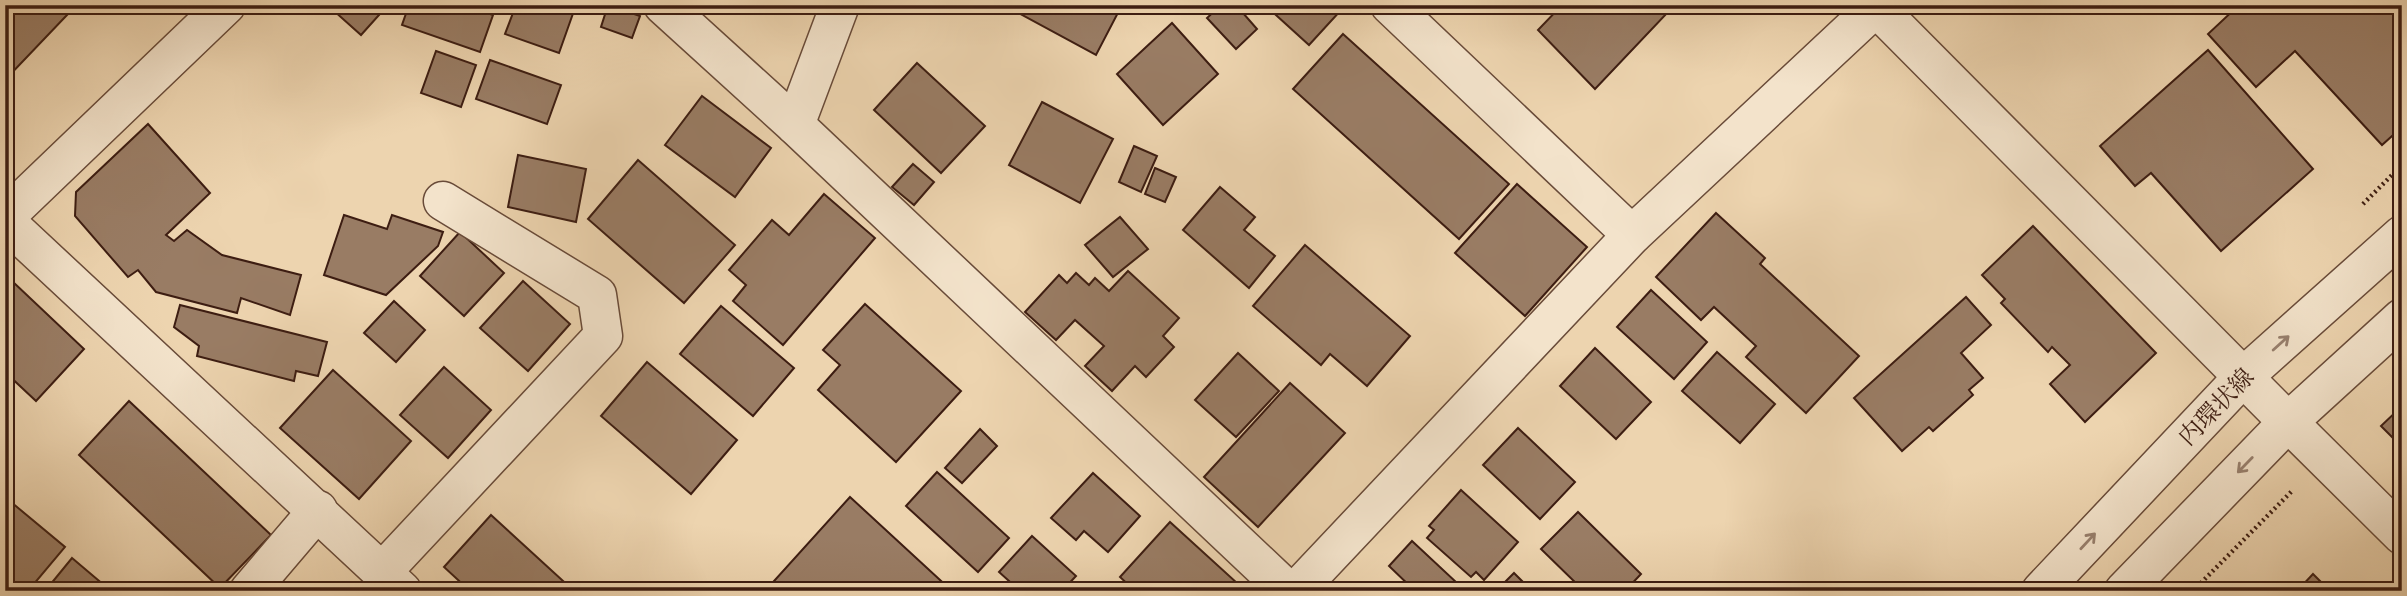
<svg xmlns="http://www.w3.org/2000/svg" width="2407" height="596" font-family="Alegreya,'Noto Serif JP',serif">
	<style>
		.building { fill: #997c64; stroke: #3d1d12; stroke-width: 2 }
		.lines { fill: none; stroke-linecap: round; stroke-linejoin: round }
		.minor-casing { stroke: #694b39; stroke-width: 41 }
		.tertiary-casing { stroke: #694b39; stroke-width: 41 }
		.path { stroke: #3d1d12; stroke-width: 4.5; stroke-dasharray: 2 3.5; stroke-linecap: butt }
		.minor { stroke: #f3e3cb; stroke-width: 38 }
		.tertiary { stroke: #f3e3cb; stroke-width: 38 }
		.oneway { stroke: #98806e }
		.labels { text-anchor: middle; stroke-width: 6; stroke-linejoin: round; paint-order: stroke }
		.street-label { font-size: 24px; fill: #3d1d12; stroke: #f3e3cb }
	</style>
	<rect width="100%" height="100%" fill="#edd4af"/>
	<filter id="stains"><feTurbulence type="fractalNoise" baseFrequency=".00286" numOctaves="4"/><feColorMatrix values="0 0 0 0 .2 0 0 0 0 .09 0 0 0 0 .02 0 0 0 .5 -.17"/></filter>
	<radialGradient id="worn" r=".72"><stop offset=".6" stop-color="#630" stop-opacity="0"/><stop offset="1" stop-color="#630" stop-opacity=".3"/></radialGradient>
	<g class="building">
		<polygon points="5,5 56,5 67,15 5,80"/>
		<polygon points="339,5 388,5 361,35 334,11"/>
		<polygon points="409,5 465,5 493,15 480,52 402,25"/>
		<polygon points="516,5 576,5 559,53 505,34"/>
		<polygon points="608,5 640,16 632,38 601,27"/>
		<polygon points="1004,5 1122,5 1096,55"/>
		<polygon points="1221,5 1236,5 1257,29 1236,49 1207,18"/>
		<polygon points="1265,5 1338,5 1342,9 1309,45"/>
		<polygon points="1562,5 1664,5 1669,11 1595,89 1538,30"/>
		<polygon points="2239,5 2244,9 2247,5 2386,5 2402,22 2402,127 2382,145 2295,51 2256,87 2208,34"/>
		<polygon points="1172,23 1218,74 1163,125 1117,74"/>
		<polygon points="1343,34 1509,184 1459,239 1293,89"/>
		<polygon points="2208,50 2313,169 2221,251 2151,173 2135,186 2100,146"/>
		<polygon points="436,51 476,65 461,107 421,93"/>
		<polygon points="490,60 561,85 547,124 476,99"/>
		<polygon points="917,63 985,126 941,173 874,110"/>
		<polygon points="702,96 771,148 735,197 665,145"/>
		<polygon points="1042,102 1113,139 1080,203 1009,165"/>
		<polygon points="148,124 210,193 166,235 174,241 187,230 222,255 301,275 290,315 241,298 237,313 156,292 138,270 128,277 75,216 76,192"/>
		<polygon points="1134,146 1157,156 1141,192 1119,182"/>
		<polygon points="518,155 586,169 576,222 508,207"/>
		<polygon points="638,160 735,245 684,303 588,219"/>
		<polygon points="913,164 934,182 914,205 892,187"/>
		<polygon points="1155,168 1176,177 1165,202 1145,194"/>
		<polygon points="1517,184 1587,247 1525,316 1455,253"/>
		<polygon points="1220,187 1255,217 1244,230 1275,256 1249,288 1183,230"/>
		<polygon points="824,194 875,238 783,345 733,301 746,285 729,270 772,220 789,235"/>
		<polygon points="1716,213 1765,258 1760,264 1859,356 1806,413 1746,357 1756,346 1714,307 1701,320 1656,277"/>
		<polygon points="344,215 387,229 392,215 443,232 438,246 386,295 324,275"/>
		<polygon points="1120,217 1148,249 1113,277 1085,245"/>
		<polygon points="2033,226 2156,353 2085,422 2050,384 2070,365 2052,347 2048,352 2001,303 2005,299 1982,275"/>
		<polygon points="460,232 504,273 464,316 420,276"/>
		<polygon points="1305,245 1410,336 1367,386 1330,354 1321,365 1253,306"/>
		<polygon points="1128,271 1179,318 1163,336 1174,347 1146,377 1135,366 1112,391 1085,366 1104,346 1075,320 1056,340 1025,312 1059,275 1067,283 1076,273 1089,285 1095,278 1109,291"/>
		<polygon points="12,281 84,349 36,401 5,372 5,288"/>
		<polygon points="523,281 570,324 528,371 480,328"/>
		<polygon points="1651,290 1707,342 1674,379 1617,327"/>
		<polygon points="1966,297 1991,325 1961,353 1983,378 1969,390 1973,395 1933,431 1929,427 1902,451 1854,398"/>
		<polygon points="394,301 425,330 396,362 364,333"/>
		<polygon points="865,304 961,391 896,462 818,390 840,365 823,350"/>
		<polygon points="180,305 327,342 318,376 296,371 294,381 197,356 199,346 174,327"/>
		<polygon points="721,306 794,368 753,416 680,354"/>
		<polygon points="1595,348 1651,402 1616,439 1560,386"/>
		<polygon points="1717,352 1775,404 1740,443 1682,391"/>
		<polygon points="1238,353 1279,391 1236,437 1195,400"/>
		<polygon points="647,362 737,440 691,494 601,416"/>
		<polygon points="444,367 491,410 448,458 400,415"/>
		<polygon points="333,370 411,441 359,499 280,428"/>
		<polygon points="1290,383 1345,433 1258,527 1204,477"/>
		<polygon points="129,401 271,535 220,588 79,455"/>
		<polygon points="2402,406 2402,447 2381,426"/>
		<polygon points="1518,428 1575,482 1540,519 1483,465"/>
		<polygon points="980,429 997,446 962,483 945,468"/>
		<polygon points="937,472 1009,538 978,572 906,506"/>
		<polygon points="1093,473 1140,516 1108,552 1084,531 1076,540 1051,518"/>
		<polygon points="1461,490 1518,542 1484,580 1476,572 1471,577 1427,538 1434,530 1429,526"/>
		<polygon points="5,497 65,547 28,591 5,591"/>
		<polygon points="850,497 952,591 765,591"/>
		<polygon points="1578,512 1641,574 1625,591 1584,591 1541,549"/>
		<polygon points="491,515 574,591 470,591 444,567"/>
		<polygon points="1170,522 1237,583 1230,591 1135,591 1120,577"/>
		<polygon points="1032,536 1076,576 1062,591 1020,591 999,572"/>
		<polygon points="1412,541 1456,582 1448,591 1415,591 1389,566"/>
		<polygon points="72,558 111,591 45,591"/>
		<polygon points="1514,573 1532,591 1496,591"/>
		<polygon points="2313,574 2330,591 2297,591"/>
	</g>
	<g class="lines">
		<defs>
			<g id="minor">
				<polyline points="663,5 795,125 1288,591"/>
				<polyline points="1390,5 1632,235"/>
				<polyline points="795,125 840,5"/>
				<polyline points="5,217 226,5"/>
				<polyline points="5,221 402,591"/>
				<polyline points="2288,422 2402,535"/>
				<polyline points="382,572 603,336 597,295 443,201"/>
				<polyline points="249,591 318,510"/>
				<polyline points="1296,591 1632,235 1878,5"/>
			</g>
			<g id="tertiary">
				<polyline points="1874,5 2288,422"/>
				<polyline points="2041,591 2243,377 2402,235"/>
				<polyline points="2124,591 2288,422 2402,318"/>
			</g>
		</defs>
		<use href="#minor" class="minor-casing"/>
		<use href="#tertiary" class="tertiary-casing"/>
		<g class="path">
			<polyline points="2363,204 2402,165"/>
			<polyline points="2193,591 2292,491"/>
		</g>
		<use href="#minor" class="minor"/>
		<use href="#tertiary" class="tertiary"/>
	</g>
	<defs><path id="oneway-shaft" d="M-6 0H5M1.5-3L5.5 0L1.5 3" fill="none" stroke-width="1.6" stroke-linecap="round" stroke-linejoin="round" transform="scale(1.75)"/></defs>
	<g class="oneway">
		<use href="#oneway-shaft" transform="translate(2281 343) rotate(-42)"/>
		<use href="#oneway-shaft" transform="translate(2245 465) rotate(134)"/>
		<use href="#oneway-shaft" transform="translate(2088 541) rotate(-47)"/>
	</g>
	<g class="labels">
		<g class="street-label">
			<text transform="translate(2216 407) rotate(-46)" y="8">内環状線</text>
		</g>
	</g>
	<rect width="2407" height="596" fill="none" stroke="#edd4af" stroke-width="28"/>
	<rect x="7" y="7" width="2393" height="582" fill="none" stroke="#3d1d12" stroke-width="3.5"/>
	<rect x="14" y="14" width="2379" height="568" fill="none" stroke="#3d1d12" stroke-width="2"/>
	<rect width="100%" height="100%" filter="url(#stains)"/>
	<rect width="100%" height="100%" fill="url(#worn)"/>
</svg>
